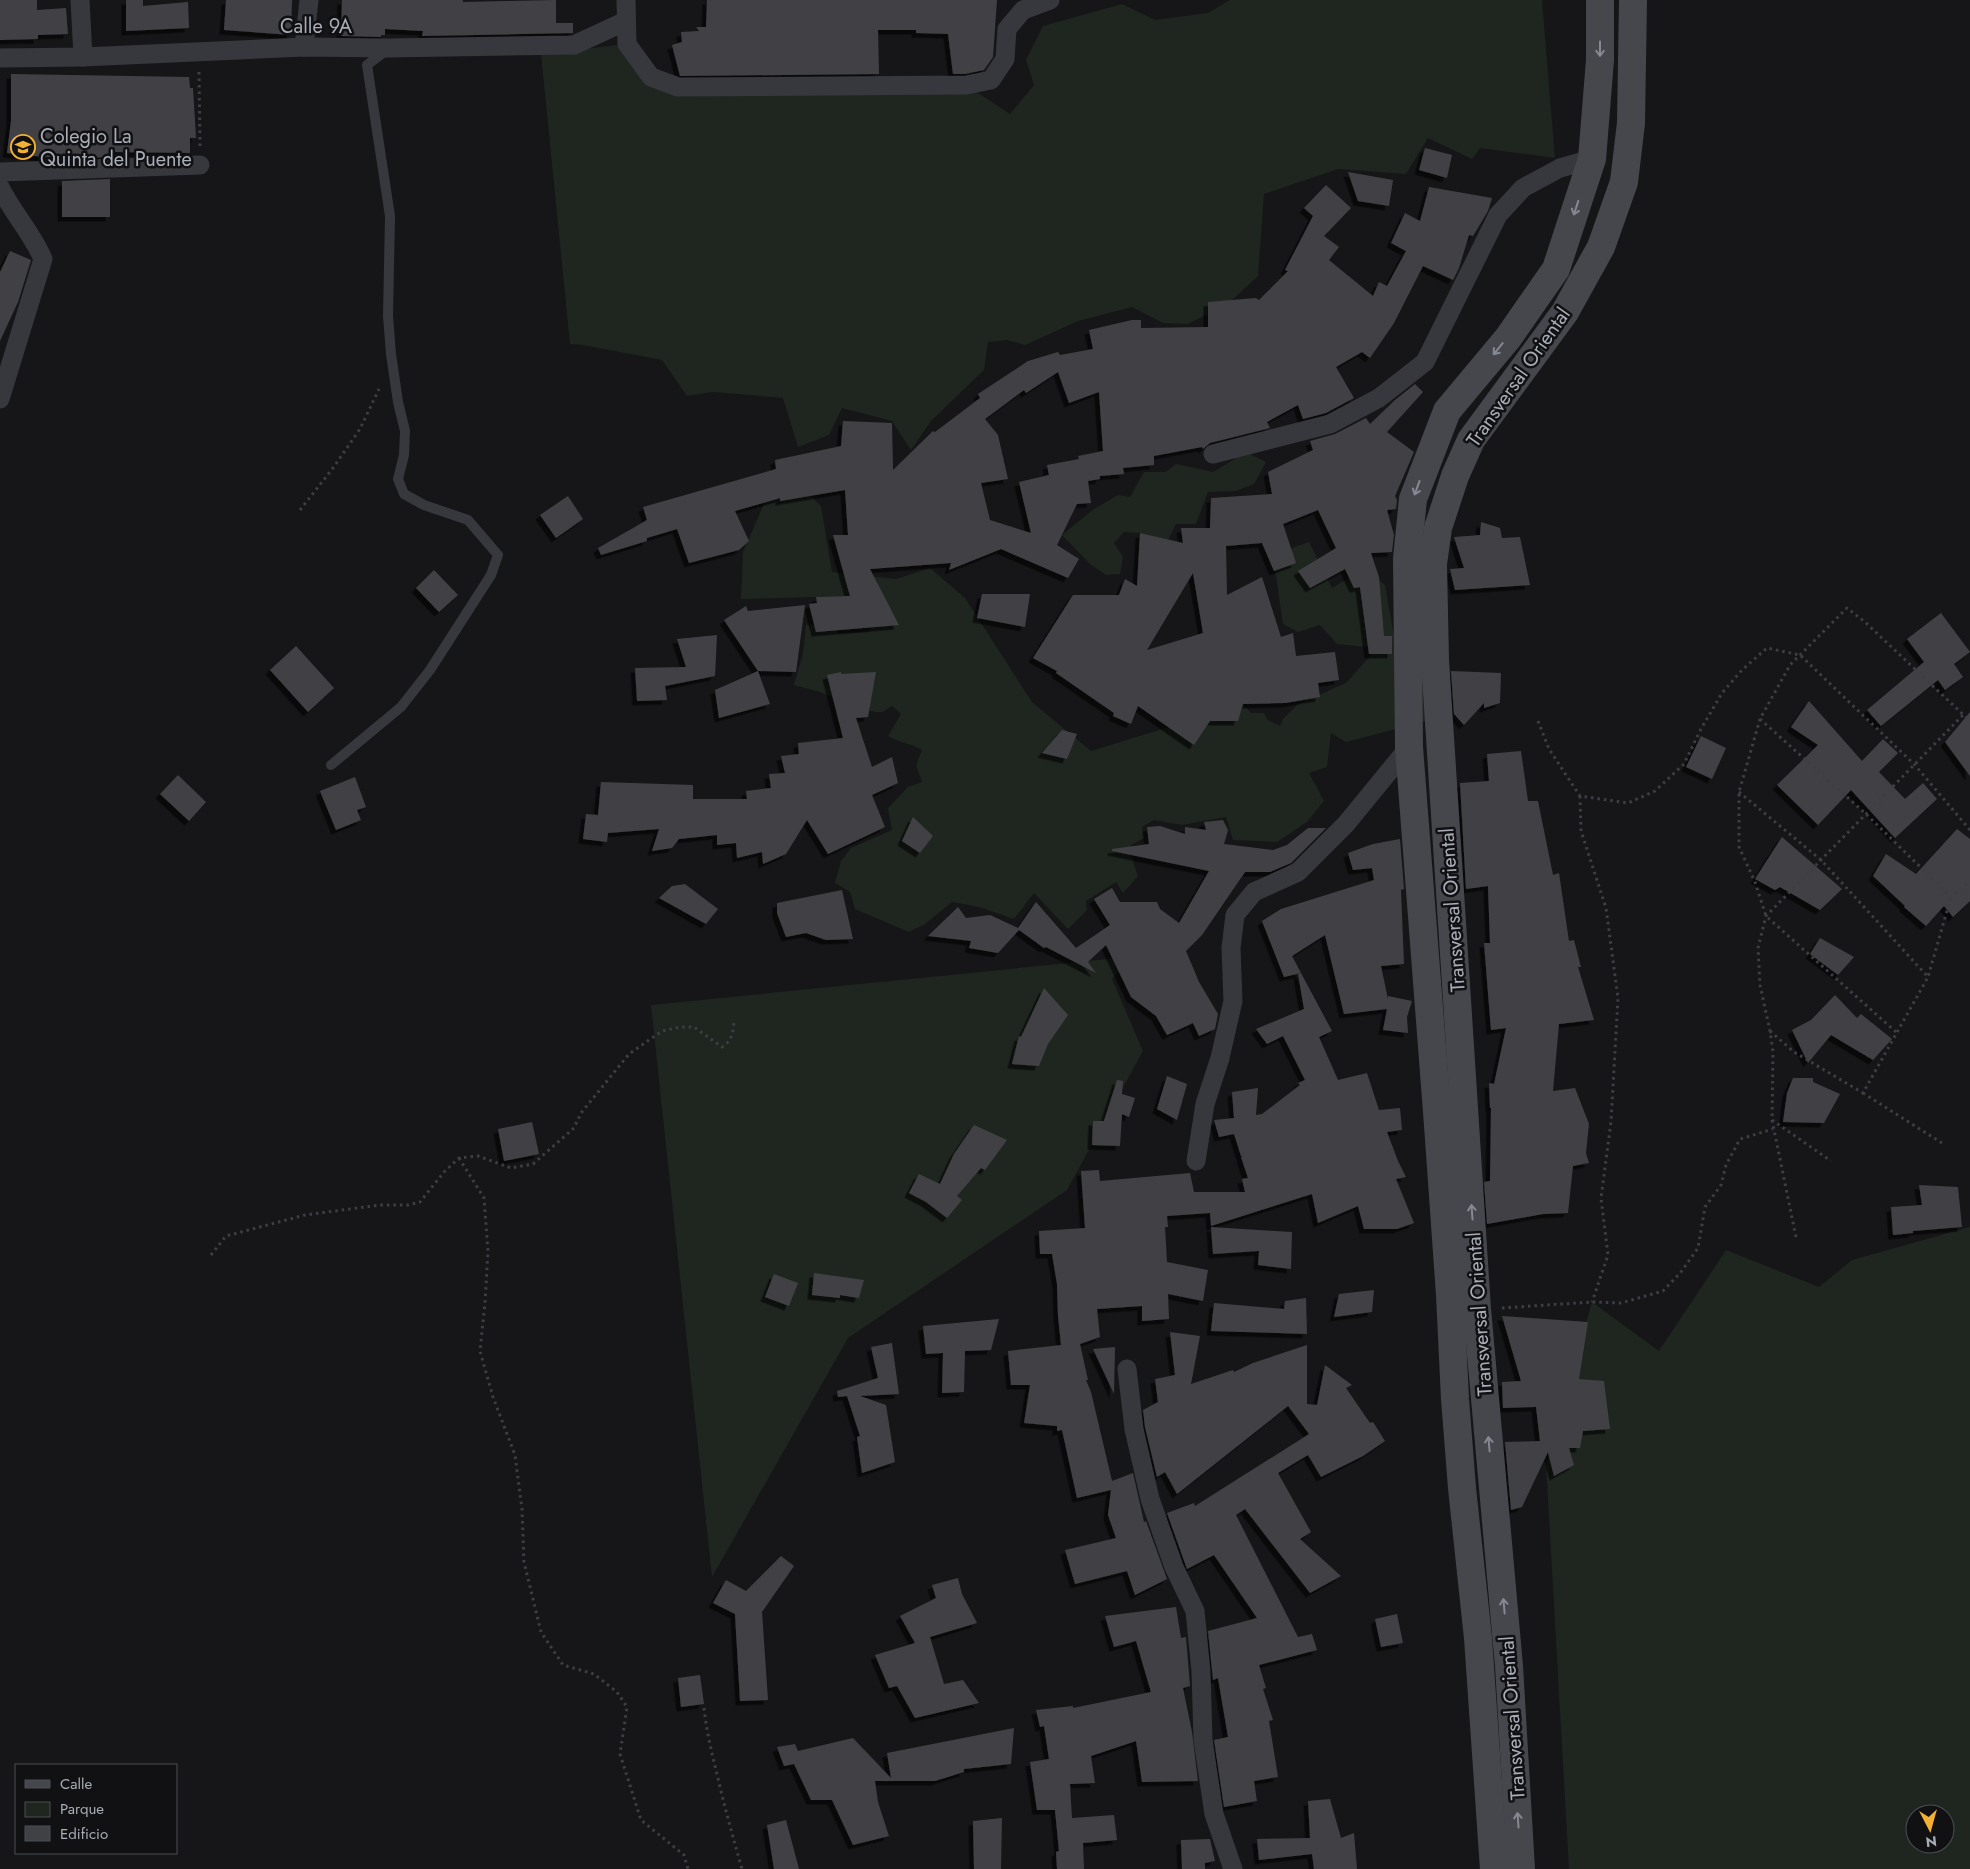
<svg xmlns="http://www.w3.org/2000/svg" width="1970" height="1869" font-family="Jost,sans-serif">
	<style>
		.green { fill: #1e261f; fill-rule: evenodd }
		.building { fill: #404145; fill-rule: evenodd; filter: url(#shadow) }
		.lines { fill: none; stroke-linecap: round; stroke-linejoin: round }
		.path { stroke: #3d3f44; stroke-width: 3; stroke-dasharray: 2.5 4; stroke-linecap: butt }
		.lane { stroke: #37383d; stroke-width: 10 }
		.street { stroke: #37383d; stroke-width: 19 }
		.secondary { stroke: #45474d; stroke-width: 28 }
		.oneway { stroke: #858993 }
		.labels { text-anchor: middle; stroke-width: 5; stroke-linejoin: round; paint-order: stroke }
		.street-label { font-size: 20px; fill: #a8adb8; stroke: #111113 }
		.poi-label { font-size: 20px; fill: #a8adb8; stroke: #111113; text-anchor: start }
	</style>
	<defs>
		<filter id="shadow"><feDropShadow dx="-4.5" dy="4.5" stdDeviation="0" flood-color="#0009"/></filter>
	</defs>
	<rect width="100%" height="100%" fill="#161618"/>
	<g class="green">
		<polygon points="1230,0 1542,0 1555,158 1480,148 1472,159 1428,138 1406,174 1338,169 1264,194 1258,276 1229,303 1188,324 1163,323 1132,307 1078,321 1025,345 1007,340 988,342 984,370 931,421 911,450 892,421 842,408 829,435 798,447 783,398 713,392 687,396 662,360 583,345 570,344 541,54 627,44 678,87 966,85 1010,114 1034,85 1026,60 1043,26 1122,4 1155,20 1208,13"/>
		<polygon points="1246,452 1266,462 1254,484 1236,491 1208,492 1196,524 1176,524 1168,540 1140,533 1124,532 1114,543 1123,557 1120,574 1106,575 1090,564 1062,535 1094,509 1118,495 1130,497 1144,472 1166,472 1176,464 1213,472"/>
		<path d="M796,481L821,506L832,572L896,579L930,568L965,598L1032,702L1091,751L1243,704L1251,713H1264L1268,720L1280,726L1283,719L1298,704L1346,683L1377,648L1337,644L1320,625L1298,632L1283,624L1273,555L1309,542L1332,588L1364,569L1385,585L1394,636L1434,671L1427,721L1346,742L1331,733L1327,767L1309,773L1324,801L1307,822L1277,842L1233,840L1226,817L1182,825L1154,820L1142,827L1144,838L1131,845L1132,859L1138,876L1123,893L1116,882L1086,901L1087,910L1068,929L1034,893L1014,919L979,907L952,902L925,924L909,932L855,909L850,892L835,883L841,861L851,848L892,830L888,808L908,787L922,782L916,765L922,750C910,743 900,743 888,736L901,714L892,706L883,712H875L852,706L820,692L794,685L803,653L806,625L830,623L838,634L869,632L879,616L853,596L741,599L743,552L771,488Z"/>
		<polygon points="1129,957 1112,979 1143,1051 1067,1190 848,1338 712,1577 651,1005"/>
		<path d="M1970,1227V1869H1569L1546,1464L1592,1302L1659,1351L1726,1250L1819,1287L1852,1260ZM1915,1814H1945V1844H1915Z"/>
	</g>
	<g class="building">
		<polygon points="0,0 37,0 37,10 66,8 68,34 38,35 38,39 0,40"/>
		<polygon points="126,0 143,0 143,6 188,2 189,28 126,31"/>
		<polygon points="226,0 292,0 291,35 224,30"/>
		<polygon points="342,0 463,0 463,2 556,0 556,23 573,23 573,33 422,36 423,31 385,29 385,35 381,35 381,37 341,36"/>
		<polygon points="707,0 997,0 993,57 984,70 965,74 953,74 948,34 916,33 916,30 878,30 879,74 680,76 672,45 682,42 681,32 699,31 696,27 706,27"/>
		<polygon points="11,74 189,77 190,88 193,88 196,138 190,138 190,153 111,152 111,157 62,159 7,153 11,121"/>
		<polygon points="1425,148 1452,155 1447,178 1419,170"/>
		<polygon points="1348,172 1393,180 1389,206 1358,201"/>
		<polygon points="110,179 110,217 62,217 62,181"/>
		<path d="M1326,185L1351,208L1324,236L1339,247L1329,260L1373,296L1379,282L1387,286L1406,251L1391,243L1405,213L1420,221L1429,187L1492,198L1488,211L1473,236L1469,235L1459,268L1453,280L1423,266L1394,323L1370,358L1362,352L1336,367L1354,398L1326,413L1303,419L1298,405L1267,422L1270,428L1210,443L1203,449L1202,447L1154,456V465L1123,468L1124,474L1100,476V479L1088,481L1091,503L1077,504L1057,545L1079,559L1068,578L1001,549L949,570L951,563L870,569L899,625L816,632L809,604L817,603L816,597L850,596L833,535H848L845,490L780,501V498L735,511L749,541L739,550L689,563L677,529L647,538V541L601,555L598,548L647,520L643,507L776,469L775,460L841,446L843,421L892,423L893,470L933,431L935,432L980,398L978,394L1028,361L1058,352L1060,355L1093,349L1089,330L1132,320H1141V328L1208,327V302L1256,298L1259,300L1288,271L1285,270L1313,216L1304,208ZM1058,372L1069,403L1099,392L1103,451L1078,456L1079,459L1047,465L1049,475L1019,482L1031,533L990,520L981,483L1008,479L998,435L985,419L1024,390L1026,393Z"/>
		<polygon points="10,251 31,260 18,302 0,341 0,272"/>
		<path d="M1415,384L1423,392L1387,432L1414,452L1395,496L1397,500L1396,509L1387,510L1394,535L1392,552L1371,553L1379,577L1384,636H1392V654H1369L1360,587L1354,588L1345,569L1310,588L1298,571L1336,548L1318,510L1283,524L1296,563L1274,571L1262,543L1226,546L1227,595L1262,577L1281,637L1293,633L1296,656L1335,652L1339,680L1318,683L1320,697L1286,703L1243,704L1238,721H1210L1194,745L1138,706L1131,724L1113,716L1114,713L1056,673L1057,671L1033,658L1073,595H1119L1125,579L1137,586L1140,533L1183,543L1181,528H1210L1211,498L1272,494L1268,472L1313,450L1310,441L1335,434L1366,418L1370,424L1395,400ZM1193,573L1203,633L1147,650Z"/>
		<polygon points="568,496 583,519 556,538 540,515"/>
		<polygon points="1481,522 1500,528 1502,538 1520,537 1530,585 1455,590 1450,569 1464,568 1454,537 1480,535"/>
		<polygon points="434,570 458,595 439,612 416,588"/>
		<polygon points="982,594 1030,594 1025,627 977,618"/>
		<polygon points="805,605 796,672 758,671 770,704 719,718 715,690 758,671 724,620 746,606 748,611"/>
		<polygon points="1941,613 1970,652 1954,664 1963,677 1945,690 1938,680 1881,726 1867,710 1924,662 1907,639"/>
		<polygon points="717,635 715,676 665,686 667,700 637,701 635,668 686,667 677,639"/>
		<polygon points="296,646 334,688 308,712 270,670"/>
		<polygon points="1451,671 1501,673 1500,703 1484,708 1484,703 1464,725 1454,714"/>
		<polygon points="841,672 841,674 876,672 868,717 856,718 872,767 892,757 898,783 872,795 885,827 828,854 807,820 786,854 763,864 762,852 737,858 736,843 717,845 717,835 679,839 672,848 652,851 659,829 608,833 607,842 583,839 586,814 598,815 601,782 693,785 693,799 747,799 746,791 771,788 769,774 785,773 781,756 799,754 798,743 843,738 827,675"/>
		<polygon points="1809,701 1862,761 1883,739 1898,753 1879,772 1905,799 1923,783 1937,799 1895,838 1851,790 1818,825 1777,785 1818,745 1791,727"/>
		<polygon points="1970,712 1970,776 1945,742"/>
		<polygon points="1062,730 1077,734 1067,759 1042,753"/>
		<polygon points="1701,736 1726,748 1712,779 1686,767"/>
		<polygon points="1521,751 1528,801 1538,801 1553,875 1559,873 1569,941 1574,940 1581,967 1578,967 1594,1020 1559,1024 1553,1091 1575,1088 1589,1124 1586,1153 1589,1163 1573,1166 1568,1213 1543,1214 1487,1224 1484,1182 1490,1181 1491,1108 1490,1108 1489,1083 1494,1084 1506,1028 1491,1030 1484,943 1490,943 1488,886 1466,889 1460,783 1489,781 1487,754"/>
		<polygon points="178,775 206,802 189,821 160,794"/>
		<polygon points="355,777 366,807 357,810 361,820 336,830 320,791"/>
		<polygon points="913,817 933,836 920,853 902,841"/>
		<polygon points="1223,820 1228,830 1224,844 1273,850 1287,845 1308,828 1326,828 1291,863 1270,872 1245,872 1202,935 1186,951 1199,982 1218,1014 1215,1029 1199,1036 1193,1023 1167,1035 1156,1016 1131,997 1106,945 1088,962 1096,973 1046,947 1044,948 1019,930 998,953 969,948 971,941 928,936 958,907 966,918 990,915 1018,928 1036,902 1076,948 1110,925 1094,899 1112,888 1120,902 1157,902 1160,909 1179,923 1209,871 1112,851 1112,849 1149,844 1147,827 1160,826 1185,834 1185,827 1206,830 1204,822"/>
		<polygon points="1957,829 1970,839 1970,901 1953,917 1944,906 1926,926 1904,907 1905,906 1873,876 1886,854 1916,874"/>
		<polygon points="1782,837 1842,889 1820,910 1780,887 1775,890 1755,879"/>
		<polygon points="1400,839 1404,889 1401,890 1404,964 1381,966 1388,999 1388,996 1412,1001 1407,1017 1408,1033 1383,1030 1387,1009 1344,1014 1325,935 1292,956 1301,973 1284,977 1262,921 1281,909 1374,880 1372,868 1353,870 1348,853 1373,844"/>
		<polygon points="685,884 718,909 706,924 659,898 672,886"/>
		<polygon points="842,890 853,939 826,940 806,933 786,937 777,913 777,903"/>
		<polygon points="1820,938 1854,957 1838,975 1810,954"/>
		<polygon points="1301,973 1332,1031 1319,1037 1338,1080 1367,1073 1379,1110 1400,1108 1402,1130 1387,1132 1398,1161 1406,1177 1396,1179 1414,1223 1397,1229 1364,1229 1358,1206 1318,1223 1312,1194 1211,1226 1210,1213 1167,1216 1168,1227 1165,1227 1167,1262 1208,1270 1203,1301 1168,1294 1169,1319 1142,1321 1142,1306 1097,1309 1100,1337 1080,1344 1088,1380 1086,1380 1091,1392 1112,1481 1133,1473 1144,1522 1146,1521 1167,1579 1135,1595 1127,1571 1075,1584 1065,1550 1116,1538 1108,1515 1111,1490 1077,1498 1062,1430 1057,1431 1057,1426 1024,1423 1030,1385 1011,1385 1008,1351 1061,1345 1058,1316 1057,1284 1052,1254 1040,1254 1039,1231 1085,1228 1081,1171 1099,1170 1100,1181 1190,1173 1194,1192 1245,1192 1242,1179 1248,1178 1241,1157 1243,1157 1241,1156 1234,1134 1219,1137 1214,1120 1234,1118 1232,1092 1258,1088 1256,1115 1262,1114 1300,1085 1298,1083 1305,1080 1283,1036 1267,1044 1256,1029 1304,1009 1298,974"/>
		<polygon points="1044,988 1068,1015 1048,1044 1039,1066 1012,1064 1019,1036 1021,1037"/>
		<polygon points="1835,995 1857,1018 1861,1014 1892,1039 1873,1060 1831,1035 1808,1063 1792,1030 1811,1020"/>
		<polygon points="1167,1076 1187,1084 1177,1120 1157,1109"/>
		<polygon points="1793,1078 1813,1078 1813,1082 1840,1094 1824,1123 1783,1122 1787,1093"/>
		<polygon points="1117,1080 1123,1081 1122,1094 1135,1098 1129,1117 1122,1114 1120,1146 1092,1145 1093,1121 1104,1121"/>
		<polygon points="532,1122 539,1154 504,1161 498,1129"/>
		<polygon points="974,1125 1007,1140 985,1170 981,1168 957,1196 962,1200 947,1218 926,1202 909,1193 919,1174 940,1184 954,1154"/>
		<polygon points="1919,1185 1958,1187 1962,1227 1913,1231 1913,1233 1893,1235 1891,1207 1922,1205"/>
		<polygon points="1211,1227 1292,1232 1291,1269 1258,1265 1259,1251 1213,1254"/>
		<polygon points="814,1273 864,1280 859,1298 840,1295 840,1298 812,1295"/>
		<polygon points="774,1274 798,1283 789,1306 765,1297"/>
		<polygon points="1374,1290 1372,1312 1334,1317 1339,1294"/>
		<polygon points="1306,1298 1307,1334 1211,1331 1214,1303 1284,1309 1285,1301"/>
		<polygon points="1502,1316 1588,1322 1579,1379 1604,1381 1610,1429 1583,1431 1580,1448 1569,1448 1574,1465 1554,1476 1548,1452 1522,1507 1511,1510 1505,1442 1540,1441 1536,1407 1503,1408 1502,1382 1521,1381"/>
		<polygon points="999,1319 991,1350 965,1351 964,1392 942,1393 943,1353 926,1354 923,1326"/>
		<polygon points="1170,1332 1200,1336 1191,1384 1233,1370 1234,1372 1253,1363 1307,1345 1307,1404 1317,1405 1325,1365 1352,1385 1346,1388 1370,1423 1373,1422 1385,1441 1363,1456 1321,1477 1308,1455 1278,1473 1311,1532 1300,1539 1341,1576 1310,1593 1245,1509 1236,1515 1298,1637 1312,1634 1317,1650 1259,1665 1266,1688 1263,1689 1273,1720 1269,1721 1278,1777 1254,1781 1257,1801 1224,1807 1214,1740 1228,1737 1218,1678 1213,1680 1208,1631 1257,1618 1214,1555 1187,1569 1167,1513 1194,1503 1195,1506 1309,1434 1288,1406 1177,1494 1165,1472 1157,1477 1145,1427 1143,1410 1158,1402 1155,1379 1175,1375"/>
		<polygon points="892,1343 899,1394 860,1396 886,1405 895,1462 862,1473 857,1437 860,1436 847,1396 838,1397 837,1391 878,1378 871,1347"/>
		<polygon points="1115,1347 1114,1394 1093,1349"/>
		<polygon points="781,1556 794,1566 762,1612 768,1700 740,1701 735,1614 713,1603 726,1580 746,1591"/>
		<polygon points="958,1578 962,1594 977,1623 930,1637 944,1684 963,1680 979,1703 915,1718 897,1686 889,1688 875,1655 915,1643 900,1616 936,1598 932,1585"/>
		<polygon points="1176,1607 1181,1638 1186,1637 1190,1686 1183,1688 1192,1732 1198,1781 1142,1782 1136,1741 1091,1756 1095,1783 1070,1784 1072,1818 1114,1815 1117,1840 1083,1843 1084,1869 1057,1869 1056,1852 1059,1851 1055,1810 1037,1810 1030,1762 1049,1759 1044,1726 1040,1727 1036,1710 1073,1706 1073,1708 1151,1692 1136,1641 1114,1647 1105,1616"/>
		<polygon points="1397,1614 1403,1643 1381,1647 1375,1619"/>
		<polygon points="700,1675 704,1704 681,1707 678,1678"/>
		<polygon points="1014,1728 1011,1764 964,1769 964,1772 935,1781 875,1781 878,1802 889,1836 853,1845 832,1800 811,1800 794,1764 784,1766 777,1747 795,1744 798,1751 853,1738 891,1778 887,1753"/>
		<polygon points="1330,1799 1341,1838 1354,1833 1357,1869 1314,1869 1312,1854 1259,1860 1257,1839 1310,1838 1308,1801"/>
		<polygon points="1002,1818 1001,1869 974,1869 973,1821"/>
		<polygon points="786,1820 799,1869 774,1869 767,1825"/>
		<polygon points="1210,1839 1215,1861 1205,1863 1205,1869 1182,1869 1181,1840"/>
	</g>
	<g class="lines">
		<g class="path">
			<polyline points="199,72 200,146"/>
			<polyline points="300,510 333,468 360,429 379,389"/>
			<polyline points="1760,719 1866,814 1951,897 1970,881"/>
			<polyline points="1538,721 1549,749 1580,796 1628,803 1655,791 1684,764 1701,729 1722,693 1742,670 1767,648 1800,655 1914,764 1970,830"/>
			<polyline points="1739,792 1821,860 1928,977 1951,897"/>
			<polyline points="1580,796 1581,831 1606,908 1618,998 1611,1122 1601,1198 1608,1255 1592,1302"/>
			<polyline points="1770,1031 1794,1052 1863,1093 1928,977"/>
			<polyline points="1896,1032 1766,916 1755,882 1739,847 1739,792 1760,719 1790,665 1847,608 1865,622 1970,721"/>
			<polyline points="1863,1093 1945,1145"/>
			<polyline points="1772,1120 1831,1161"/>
			<polyline points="459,1158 484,1198 488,1251 485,1303 480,1351 493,1397 515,1455 522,1509 524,1562 541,1632 563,1665 594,1674 617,1692 627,1707 620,1754 641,1820 684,1855 688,1869"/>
			<polyline points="1796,1237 1772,1120 1773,1052 1770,1031 1760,985 1758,948 1766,916 1964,714"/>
			<path d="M211,1255L226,1236L305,1215L380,1205H408L420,1202L444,1172L459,1158L478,1156L511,1168L533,1164L574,1128L581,1113L629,1054L662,1031L680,1027H694L722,1047C732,1042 734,1029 734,1019"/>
			<polyline points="1502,1308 1592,1302 1621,1303 1663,1291 1681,1272 1698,1248 1705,1207 1721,1185 1726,1165 1740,1139 1773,1129"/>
			<path d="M704,1708C707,1736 714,1761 720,1787C727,1816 734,1841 742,1869"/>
		</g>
		<polyline class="lane" points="331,765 401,707 430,670 491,575 498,555 468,520 424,505 404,494 398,479 404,455 405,431 398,402 391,354 388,316 390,216 367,65 388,49"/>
		<g class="street">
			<polyline points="80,0 83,57"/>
			<polyline points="626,0 627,44 651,77 678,87 966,85 991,80 1005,59 1007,29 1023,10 1050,0"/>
			<polyline points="304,47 309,0"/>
			<polyline points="0,58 83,57 304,47 388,48 574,45 626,21"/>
			<polyline points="0,172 200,165"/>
			<path d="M0,187C12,212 32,233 43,259L0,399"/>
			<polyline points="1213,454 1330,424 1379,398 1425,362 1498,215 1523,188 1560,168 1592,159"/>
			<polyline points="1196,1161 1205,1104 1220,1058 1233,1001 1231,948 1235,915 1254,892 1298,872 1346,824 1409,747"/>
			<polyline points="1127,1369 1134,1429 1150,1499 1174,1567 1195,1611 1201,1671 1203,1740 1214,1814 1233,1869"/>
		</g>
		<g class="secondary">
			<polyline points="1494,1869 1478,1638 1462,1488 1455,1399 1450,1295 1438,1125 1409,747 1407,559 1413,499 1447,411 1508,338 1556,269 1592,159 1600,60 1600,0"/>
			<polyline points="1521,1869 1509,1666 1477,1309 1435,660 1433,564 1438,528 1455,476 1471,440 1565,312 1601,247 1624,182 1631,123 1633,0"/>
		</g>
	</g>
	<defs><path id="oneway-shaft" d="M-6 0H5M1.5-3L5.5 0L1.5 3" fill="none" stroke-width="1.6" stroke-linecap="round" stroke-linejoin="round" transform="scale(1.25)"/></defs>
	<g class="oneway">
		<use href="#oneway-shaft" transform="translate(1600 49) rotate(90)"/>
		<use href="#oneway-shaft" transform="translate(1576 208) rotate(108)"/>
		<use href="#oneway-shaft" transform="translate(1498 349) rotate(129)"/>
		<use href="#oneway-shaft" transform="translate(1417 488) rotate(110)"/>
		<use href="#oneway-shaft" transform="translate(1472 1212) rotate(-94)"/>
		<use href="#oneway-shaft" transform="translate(1489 1444) rotate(-95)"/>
		<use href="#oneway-shaft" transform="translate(1504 1606) rotate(-95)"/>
		<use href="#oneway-shaft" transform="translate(1518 1820) rotate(-94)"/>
	</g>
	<defs>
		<symbol id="school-ring" viewBox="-11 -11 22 22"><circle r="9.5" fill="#111113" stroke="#f2b134" stroke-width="1.5"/><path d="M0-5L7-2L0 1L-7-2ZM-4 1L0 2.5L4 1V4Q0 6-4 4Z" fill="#f2b134"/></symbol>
	</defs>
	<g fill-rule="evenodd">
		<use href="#school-ring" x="9" y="133" width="28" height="28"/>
	</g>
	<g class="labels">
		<g class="street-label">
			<text x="316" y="33">Calle 9A</text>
			<text transform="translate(1518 377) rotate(-55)" y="7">Transversal Oriental</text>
			<text transform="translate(1452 910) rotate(-94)" y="7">Transversal Oriental</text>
			<text transform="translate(1479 1314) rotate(-94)" y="7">Transversal Oriental</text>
			<text transform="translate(1512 1718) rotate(-94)" y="7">Transversal Oriental</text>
		</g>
		<g class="poi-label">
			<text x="40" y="143">Colegio La<tspan x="40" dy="23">Quinta del Puente</tspan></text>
		</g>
	</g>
	<rect x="15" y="1764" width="162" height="90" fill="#111113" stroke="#4d4f55"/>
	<rect x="25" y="1780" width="25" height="8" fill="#45474d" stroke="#4d4f55"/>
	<text x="60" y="1789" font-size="15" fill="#a8adb8">Calle</text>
	<rect x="25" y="1802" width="25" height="15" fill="#1e261f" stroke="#4d4f55"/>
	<text x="60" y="1814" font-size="15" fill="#a8adb8">Parque</text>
	<rect x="25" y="1826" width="25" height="15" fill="#404145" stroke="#4d4f55"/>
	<text x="60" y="1839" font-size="15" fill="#a8adb8">Edificio</text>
	<g transform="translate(1930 1829) rotate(174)"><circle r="24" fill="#111113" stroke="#4d4f55"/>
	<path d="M0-4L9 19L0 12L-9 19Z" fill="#f2b134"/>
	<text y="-8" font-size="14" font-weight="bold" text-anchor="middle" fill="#a8adb8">N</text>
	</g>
</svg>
